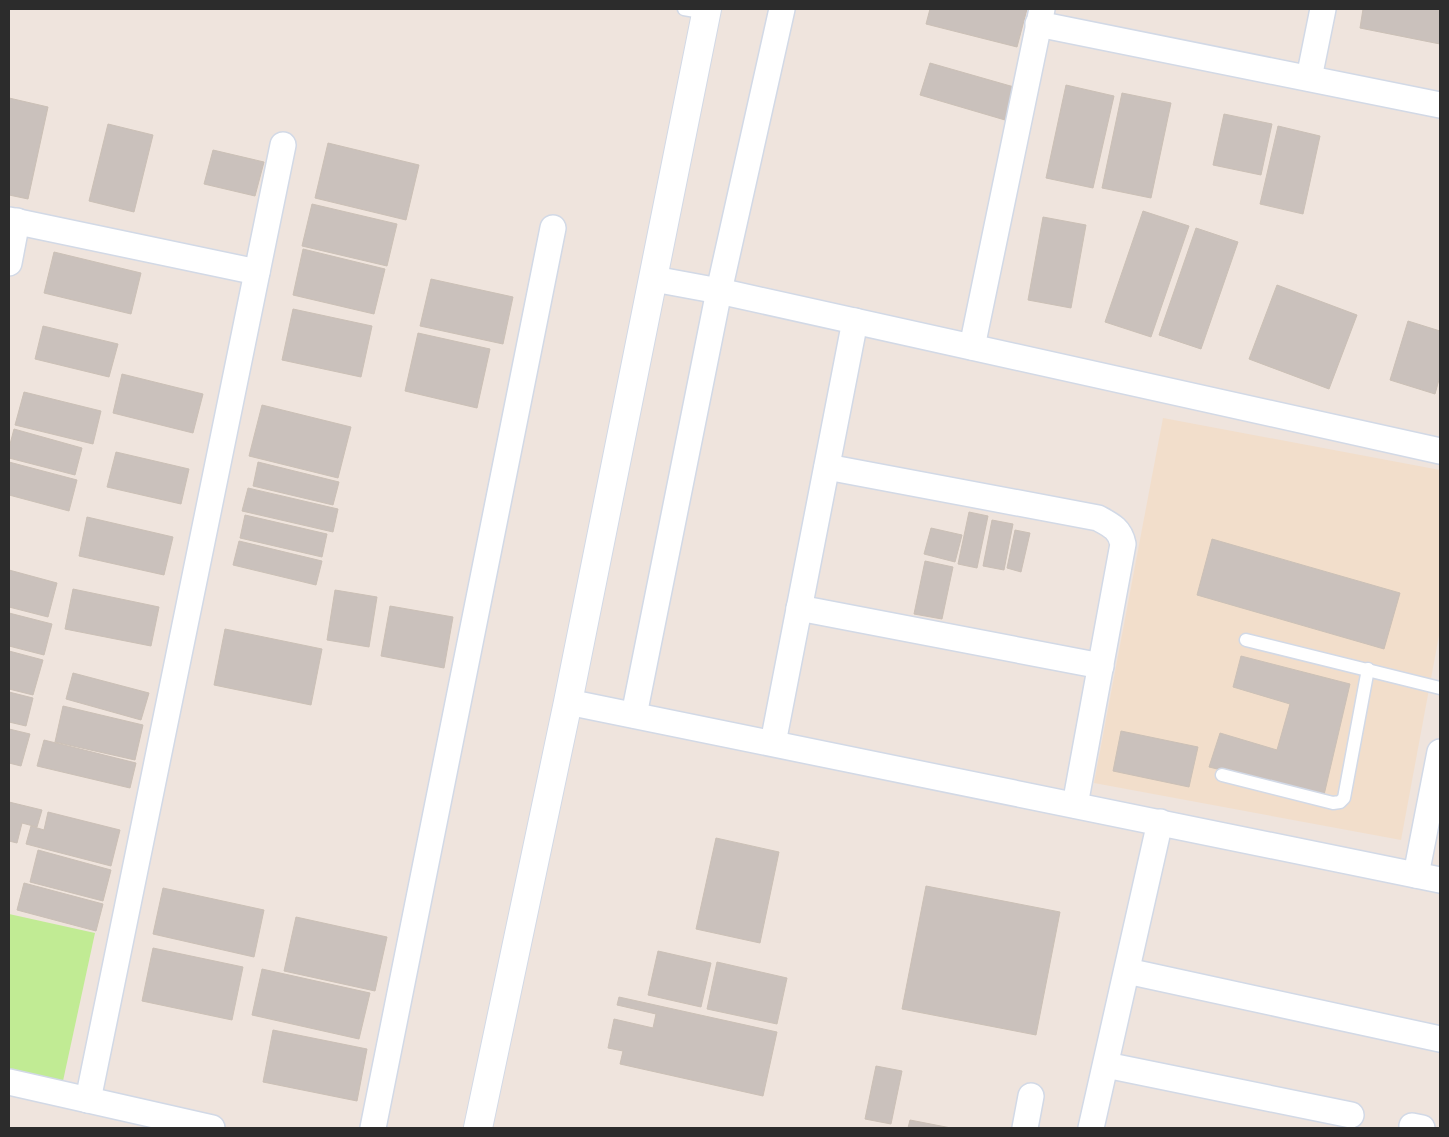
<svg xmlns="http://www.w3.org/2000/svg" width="1449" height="1137" font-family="'Asap Condensed',sans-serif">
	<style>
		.education { fill: #f2decb }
		.green { fill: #c1eb94 }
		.building { fill: #cac1bc; stroke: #cbc0b6 }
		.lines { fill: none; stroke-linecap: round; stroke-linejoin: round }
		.service-casing { stroke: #d2d9e6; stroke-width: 15 }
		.minor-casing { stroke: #d2d9e6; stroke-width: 28 }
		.tertiary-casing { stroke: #d2d9e6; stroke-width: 30 }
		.service { stroke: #fff; stroke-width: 12 }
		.minor { stroke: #fff; stroke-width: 25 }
		.tertiary { stroke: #fff; stroke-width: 28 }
	</style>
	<rect width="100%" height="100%" fill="#efe4dd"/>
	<polygon class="education" points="1163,418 1440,470 1440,630 1401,840 1094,783"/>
	<polygon class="green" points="9,914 95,933 63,1081 9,1070"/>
	<g class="building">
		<polygon points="930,9 1027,9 1017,47 926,24"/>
		<polygon points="1363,9 1440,9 1440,44 1360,28"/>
		<polygon points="930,63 1014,87 1005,120 920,95"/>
		<polygon points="1066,85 1114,96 1093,188 1046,178"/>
		<polygon points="1122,93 1171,103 1151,198 1102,188"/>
		<polygon points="9,98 48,107 28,199 9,195"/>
		<polygon points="1224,114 1272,124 1261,175 1213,165"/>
		<polygon points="108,124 153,135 134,212 89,201"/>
		<polygon points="1278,126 1320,136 1303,214 1260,204"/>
		<polygon points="328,143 419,165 406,220 315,198"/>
		<polygon points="213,150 264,162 255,196 204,184"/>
		<polygon points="312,204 397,224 387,266 302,246"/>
		<polygon points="1143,211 1189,226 1151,337 1105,322"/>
		<polygon points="1043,217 1086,225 1071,308 1028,300"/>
		<polygon points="1196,228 1238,242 1201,349 1159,335"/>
		<polygon points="303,249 385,269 374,314 293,295"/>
		<polygon points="54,252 141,273 131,314 44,293"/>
		<polygon points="431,279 513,297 503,344 420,326"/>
		<polygon points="1277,285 1357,315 1329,389 1249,359"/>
		<polygon points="293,309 372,326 361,377 282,360"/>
		<polygon points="1408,321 1440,331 1440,376 1435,394 1390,380"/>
		<polygon points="43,326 118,344 109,377 35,359"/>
		<polygon points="418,333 490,349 477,408 405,391"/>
		<polygon points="122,374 203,394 193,433 113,413"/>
		<polygon points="24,392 101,411 93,444 15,425"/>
		<polygon points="262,405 351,427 338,478 249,456"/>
		<polygon points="14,429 82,448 75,475 9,458 9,448"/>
		<polygon points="116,452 189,469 181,504 107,487"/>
		<polygon points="9,462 77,480 69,511 9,495"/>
		<polygon points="258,462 339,482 333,505 253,486"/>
		<polygon points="248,488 338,509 333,532 242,511"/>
		<polygon points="969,512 988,516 977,568 958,564"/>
		<polygon points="245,515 327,534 322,557 240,538"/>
		<polygon points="87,517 173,537 164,575 79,556"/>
		<polygon points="992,520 1013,524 1004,570 983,566"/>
		<polygon points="931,528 962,535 955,562 924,554"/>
		<polygon points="1015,530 1030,533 1021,572 1007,568"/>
		<polygon points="1212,539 1400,593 1384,649 1197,595"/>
		<polygon points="239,541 322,561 316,585 233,565"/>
		<polygon points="925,561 953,567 942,619 914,614"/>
		<polygon points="9,570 57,583 48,617 9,607"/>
		<polygon points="73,589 159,607 151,646 65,629"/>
		<polygon points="335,590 377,597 369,647 327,640"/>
		<polygon points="390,606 453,617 444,668 381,656"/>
		<polygon points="9,613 52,624 44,655 9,646"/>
		<polygon points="225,629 322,649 311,705 214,685"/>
		<polygon points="9,651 43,660 33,695 9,689"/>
		<polygon points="1241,656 1350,684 1324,795 1209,767 1220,733 1277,750 1290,704 1233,687"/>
		<polygon points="73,673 149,693 141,720 66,699"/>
		<polygon points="9,692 33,698 26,726 9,722"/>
		<polygon points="63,706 143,725 135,760 55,742"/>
		<polygon points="9,729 30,734 21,766 9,763"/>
		<polygon points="1121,731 1198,747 1189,787 1113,771"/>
		<polygon points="44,740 136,763 130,788 37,766"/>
		<polygon points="9,802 42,810 37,827 22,823 17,843 9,841"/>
		<polygon points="48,812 120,830 111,866 26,844 31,826 44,830"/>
		<polygon points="716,838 779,852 760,943 696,929"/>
		<polygon points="38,850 111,870 103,901 30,882"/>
		<polygon points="24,883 103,904 96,931 17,910"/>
		<polygon points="926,886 1060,912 1036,1035 902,1009"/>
		<polygon points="163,888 264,910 254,957 153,934"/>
		<polygon points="296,917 387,937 375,991 284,971"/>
		<polygon points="153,948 243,967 232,1020 142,1001"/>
		<polygon points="658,951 711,963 701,1007 648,995"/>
		<polygon points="717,962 787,978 777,1024 707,1009"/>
		<polygon points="262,969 370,993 359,1039 252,1015"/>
		<polygon points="619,997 777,1032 763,1096 620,1064 623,1051 608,1048 614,1019 653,1028 656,1014 617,1005"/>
		<polygon points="273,1030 367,1049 357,1101 263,1082"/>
		<polygon points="876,1066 902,1071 891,1124 865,1119"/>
		<polygon points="910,1120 951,1128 908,1128"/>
	</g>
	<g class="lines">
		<defs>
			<g id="service">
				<polyline points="684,9 707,13"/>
				<polyline points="1246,640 1440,688"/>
				<polyline points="1222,775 1333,803 1340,802 1344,798 1368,669"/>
			</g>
			<g id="minor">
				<polyline points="1038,24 1440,105"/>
				<polyline points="1309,78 1323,9"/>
				<polyline points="9,220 257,272"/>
				<polyline points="9,263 17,221"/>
				<polyline points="654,279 719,291 1440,451"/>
				<polyline points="972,347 1042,9"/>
				<path d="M827,467L1098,518C1111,525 1120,529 1123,544L1075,805"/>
				<polyline points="799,608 1101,666"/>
				<polyline points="568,702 1440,880"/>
				<polyline points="634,715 719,291 782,9"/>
				<polyline points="773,743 855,321"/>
				<polyline points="1416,875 1440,752"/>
				<polyline points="1127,971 1440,1039"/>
				<polyline points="1106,1065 1351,1115"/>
				<polyline points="9,1082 212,1128"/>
				<polyline points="88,1100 283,145"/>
				<polyline points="1412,1126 1422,1128"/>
				<polyline points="373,1128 553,228"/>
				<polyline points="1025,1128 1031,1096"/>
				<polyline points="1091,1128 1160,822"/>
			</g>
			<polyline id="tertiary" points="478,1128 568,702 707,9"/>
		</defs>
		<use href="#service" class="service-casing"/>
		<use href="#minor" class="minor-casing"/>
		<use href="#tertiary" class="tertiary-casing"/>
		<use href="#service" class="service"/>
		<use href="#minor" class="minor"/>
		<use href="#tertiary" class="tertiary"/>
	</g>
	<rect width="1449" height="1137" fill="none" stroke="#2c2c2c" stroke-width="20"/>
</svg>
